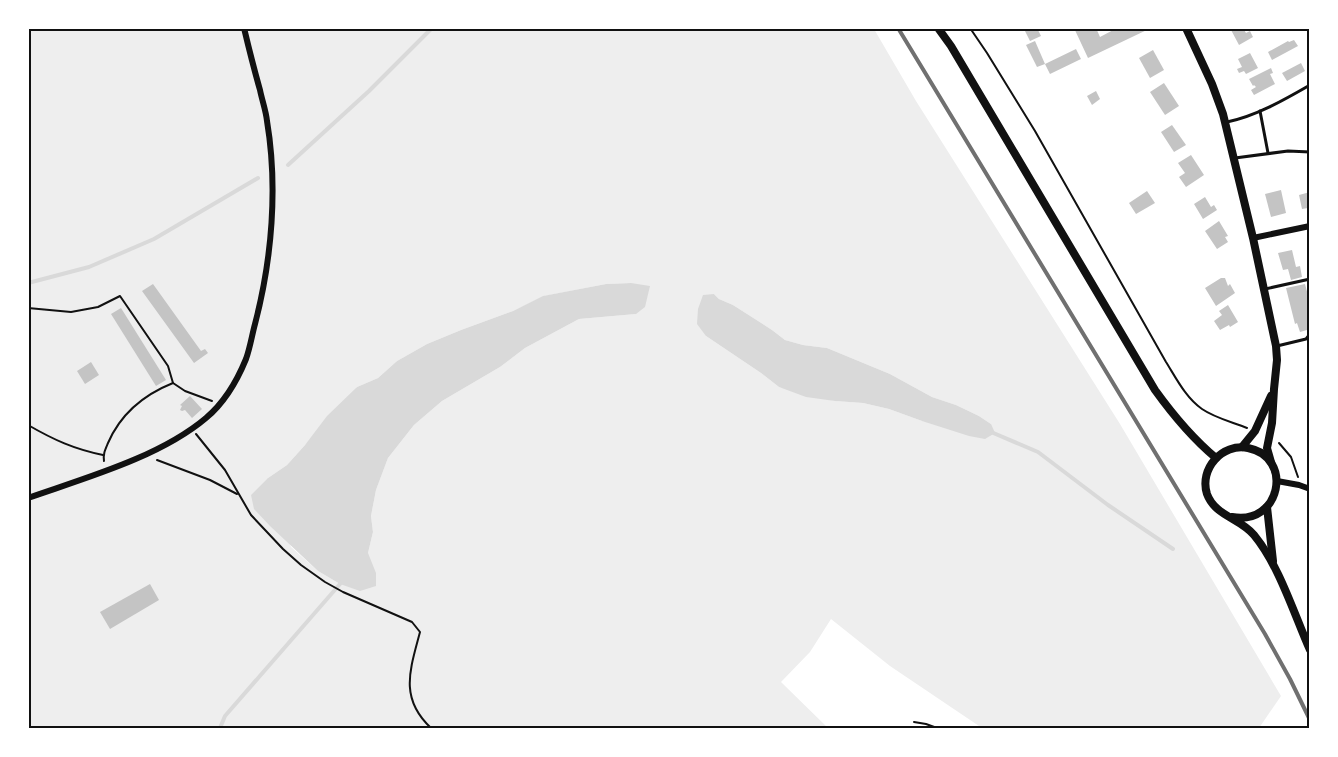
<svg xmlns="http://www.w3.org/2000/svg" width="1338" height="757" font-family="'Sofia Sans Condensed',sans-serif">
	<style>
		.green { fill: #eee; fill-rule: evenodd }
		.water { fill: #d9d9d9 }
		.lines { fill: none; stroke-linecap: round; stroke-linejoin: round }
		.stream { stroke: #d9d9d9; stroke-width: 4 }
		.building { fill: #c4c4c4 }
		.path { stroke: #111; stroke-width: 2 }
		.service { stroke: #111; stroke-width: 3 }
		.minor { stroke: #111; stroke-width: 6 }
		.tertiary { stroke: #111; stroke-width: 8 }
		.secondary { stroke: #111; stroke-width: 8 }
		.rail { stroke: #707070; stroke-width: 4 }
		.neatline { fill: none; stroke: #111; stroke-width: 2 }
	</style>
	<rect width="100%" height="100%" fill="#fff"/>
	<path class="green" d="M28,29H874L916,101L1120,424L1281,696L1259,728H982L890,666L831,619L810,652L781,682L828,728H29ZM631,283L636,314L579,319L525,348L500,367L442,401L414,425L388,458L376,490L371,516L373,532L368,553L340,584L318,571L291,547L268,478L287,465L357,387L378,378L397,361L427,344L461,330L513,311L544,296L606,284ZM714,294L719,299L733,305L772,330L785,340L803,345L827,348L890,374L932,397L956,405L979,416L991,424L922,421L889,409L863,403L835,401L779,387L761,373L706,336Z"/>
	<g class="water">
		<polygon points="631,283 650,286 645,307 636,314 579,319 525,348 500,367 442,401 414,425 388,458 376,490 371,516 373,532 368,553 376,573 376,586 360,591 340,584 318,571 270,526 254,509 251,495 268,478 287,465 305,445 327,416 357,387 378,378 397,361 427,344 461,330 513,311 543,296 606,284"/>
		<polygon points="714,294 719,299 733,305 772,330 785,340 803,345 827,348 890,374 932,397 956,405 979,416 991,424 995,433 985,439 969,436 922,421 889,409 863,403 835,401 806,397 779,387 761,373 706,336 697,324 698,309 703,295"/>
	</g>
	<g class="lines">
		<g class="stream">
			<polyline points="288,165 369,91 432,28"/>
			<polyline points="28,283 89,267 154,239 258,178"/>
			<polyline points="991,432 1038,452 1108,505 1173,549"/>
			<polyline points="220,728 225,716 340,584 340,582"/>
		</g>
	</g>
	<g class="building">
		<polygon points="1030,28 1037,28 1041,36 1030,41 1025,31"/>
		<polygon points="1074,28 1096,28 1100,37 1117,28 1151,28 1088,58"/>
		<polygon points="1230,28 1243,28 1246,33 1250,31 1253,37 1239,45"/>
		<polygon points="1294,40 1298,46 1272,60 1268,52 1288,41 1289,42"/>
		<polygon points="1035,41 1045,64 1076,49 1081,59 1050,74 1045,64 1037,67 1026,45"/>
		<polygon points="1153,50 1164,70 1150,78 1139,58"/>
		<polygon points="1250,53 1258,68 1246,74 1244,71 1239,73 1237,69 1242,67 1238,59"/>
		<polygon points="1301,63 1305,71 1287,81 1282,73"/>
		<polygon points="1271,68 1273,73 1270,74 1275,84 1254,95 1251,90 1256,87 1254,85 1253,86 1249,79"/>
		<polygon points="1164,83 1179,106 1165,115 1150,92"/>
		<polygon points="1096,91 1100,99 1092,105 1087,96"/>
		<polygon points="1172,125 1186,145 1174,152 1161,132"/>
		<polygon points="1191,155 1204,175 1186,187 1179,177 1185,173 1178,163"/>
		<polygon points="1281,190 1286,213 1271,217 1265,194"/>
		<polygon points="1147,191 1155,203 1136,214 1129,203"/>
		<polygon points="1310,192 1310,212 1309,212 1308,208 1302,209 1299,195"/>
		<polygon points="1205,197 1211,207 1214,205 1217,210 1203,219 1194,204"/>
		<polygon points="1219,221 1228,236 1225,237 1228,242 1217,249 1205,231"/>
		<polygon points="1292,250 1296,267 1300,266 1302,277 1291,280 1288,269 1283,270 1278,253"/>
		<polygon points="1221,278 1225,278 1228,286 1230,284 1235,293 1216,306 1205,288"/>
		<polygon points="153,284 201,351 205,349 208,353 194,363 142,291"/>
		<polygon points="1305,284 1310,303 1310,326 1307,330 1300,332 1297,323 1295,324 1286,288"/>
		<polygon points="1228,305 1238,322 1230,327 1229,325 1220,330 1214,321 1222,315 1219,311"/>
		<polygon points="121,308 166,380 156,386 111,314"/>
		<polygon points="91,362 99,375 85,384 77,371"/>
		<polygon points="190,396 202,409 192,418 185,410 182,411 180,410 182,406 180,405"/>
		<polygon points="150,584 159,600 110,629 100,612"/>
	</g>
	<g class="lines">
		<g class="path">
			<path d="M970,28L987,53L1035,131L1166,362C1176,378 1186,398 1202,409C1215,418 1232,422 1247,428"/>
			<polyline points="28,308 71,312 98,307 120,296 168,366 173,383 185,391 212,401"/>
			<path d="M28,425C54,440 74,449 103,455"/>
			<path d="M196,434L225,470L251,515L283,549L301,565L325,582L343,592L412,622L420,632C410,670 399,698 431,728"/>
			<polyline points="1279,443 1291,457 1298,477"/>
			<polyline points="157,460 210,480 237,494"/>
			<path d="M104,461C103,454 105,450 108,443C121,413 143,395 173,383"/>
			<polyline points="914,722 926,724 937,728"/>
		</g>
		<g class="service">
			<polyline points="1260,111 1268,153"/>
			<path d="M1227,122C1256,116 1284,100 1310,85"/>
			<polyline points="1235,158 1288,151 1310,152"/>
			<polyline points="1265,289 1310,279"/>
			<polyline points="1277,346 1306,339 1310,334"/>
		</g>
		<g class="minor">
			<polyline points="1253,238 1310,226"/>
			<polyline points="1277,481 1299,485 1310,489"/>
			<path d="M28,498C85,478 160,457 206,418C224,403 237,381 246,359C250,348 252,335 255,324C272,259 278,187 267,121C266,111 262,100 260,90C254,69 249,49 244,28"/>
		</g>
		<g class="tertiary">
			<polyline points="1186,28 1212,84 1223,114 1253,238 1276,346 1277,360 1274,389 1272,423 1267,448 1271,462"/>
			<polyline points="1242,447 1255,431 1271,396"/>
		</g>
		<g class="secondary">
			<path d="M938,28L951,46L1155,390C1173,415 1192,438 1216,458"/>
			<polyline points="1267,507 1273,561"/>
			<path d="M1232,517C1281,526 1294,457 1248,448C1222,443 1199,469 1207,494C1215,516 1240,518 1254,535C1279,565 1294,614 1310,650"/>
		</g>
		<polyline class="rail" points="898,28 1265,634 1290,679 1310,720"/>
	</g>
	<rect width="1338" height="757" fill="none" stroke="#ffffff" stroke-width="60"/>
	<rect x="30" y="30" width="1278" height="697" class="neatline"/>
</svg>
